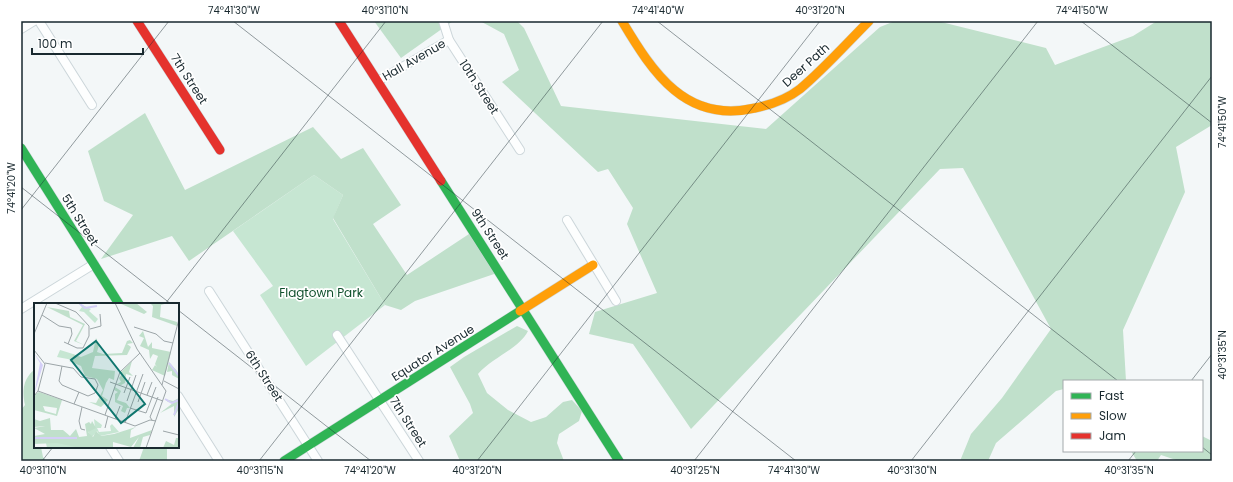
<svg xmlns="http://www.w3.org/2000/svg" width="1233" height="482" font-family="Poppins,sans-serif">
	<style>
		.green { fill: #c6e6d2 }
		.forest { fill: #c0e0cb }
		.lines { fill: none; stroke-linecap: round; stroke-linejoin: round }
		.street-casing { stroke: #ccd6da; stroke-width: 10 }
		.fast-casing { stroke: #ccd6da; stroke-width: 10 }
		.slow-casing { stroke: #ccd6da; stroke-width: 10 }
		.jam-casing { stroke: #ccd6da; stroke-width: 10 }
		.street { stroke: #fdfefe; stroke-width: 8 }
		.fast { stroke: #30b455; stroke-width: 9 }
		.slow { stroke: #ff9f0a; stroke-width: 9 }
		.jam { stroke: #e5322d; stroke-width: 9 }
		.ticks { fill: none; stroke: #19292f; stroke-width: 1; stroke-opacity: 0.45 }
		.labels { text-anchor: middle; stroke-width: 3.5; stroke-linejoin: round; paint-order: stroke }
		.street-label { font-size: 12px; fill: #19292f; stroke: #fff }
		.park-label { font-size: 12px; fill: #0f502c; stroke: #fff }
		.inset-river { fill: none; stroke: #d4cff7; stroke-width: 2 }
		.inset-road { fill: none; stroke: #9ca5a8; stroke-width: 1 }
		.view { fill: #0f766e; fill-opacity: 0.15; stroke: #0f766e; stroke-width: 2 }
		.inset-edge { fill: none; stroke: #19292f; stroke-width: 2 }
		.neatline { fill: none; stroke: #19292f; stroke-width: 1.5 }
		.ticks-label { font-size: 10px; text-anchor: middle; fill: #19292f }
	</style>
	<rect width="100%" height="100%" fill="#f3f7f8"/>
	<polygon class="green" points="314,175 343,195 333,219 385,305 306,366 260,295 273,286 233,231"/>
	<g class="forest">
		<polygon points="374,21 453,21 401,58"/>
		<polygon points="480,21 517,21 524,28 561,106 766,129 880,27 895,21 937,21 1046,48 1055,65 1133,36 1157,21 1212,21 1212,125 1176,147 1185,192 1123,330 1126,381 1064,381 1064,389 1056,391 996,443 988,461 960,461 971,434 1002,398 1051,329 963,168 940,169 691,429 633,344 589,334 595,312 657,293 627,224 633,208 608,169 598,172 502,82 519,70 504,34"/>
		<polygon points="145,113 185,190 313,127 341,159 363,148 401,205 373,224 407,275 472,232 500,272 415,301 401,310 385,305 333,218 343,195 314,175 189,261 172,236 101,259 133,215 104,201 88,151"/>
		<path d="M517,326L528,331C519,349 493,357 478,374L487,393L508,410L531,422L546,417L563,402L572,400L582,411L579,421L559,434L557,443L564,461H460L449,436L473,413L470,404L450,367L464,357Z"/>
		<path d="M35,369V447H41L43,457L46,461H21V410L25,405C22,390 23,379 35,369Z"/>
		<polygon points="1202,436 1212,441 1212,461 1179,461 1161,455 1157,461 1137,461 1131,451 1202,451"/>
		<polygon points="144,447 167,447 167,461 139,461"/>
	</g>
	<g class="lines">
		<defs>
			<g id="street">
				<polyline points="39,21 92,105"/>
				<polyline points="443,21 449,40 520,150"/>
				<polyline points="21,29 34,21"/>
				<polyline points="378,81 449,40"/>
				<polyline points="567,220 616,301"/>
				<polyline points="209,291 318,461"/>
				<polyline points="21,309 94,264"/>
				<polyline points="337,335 419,461"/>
				<polyline points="178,396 219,461"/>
				<polyline points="110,447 119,461"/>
			</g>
			<g id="fast">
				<polyline points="21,148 119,304"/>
				<polyline points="441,181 619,461"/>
				<polyline points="284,461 520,311"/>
			</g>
			<g id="slow">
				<path d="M622,21C653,73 686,124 755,108C770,105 787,99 800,89C823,70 847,43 869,21"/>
				<polyline points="520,311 593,265"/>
			</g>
			<g id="jam">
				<polyline points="137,21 220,150"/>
				<polyline points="339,21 441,181"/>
			</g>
		</defs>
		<use href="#street" class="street-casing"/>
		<use href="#fast" class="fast-casing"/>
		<use href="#slow" class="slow-casing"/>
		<use href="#jam" class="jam-casing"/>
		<use href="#street" class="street"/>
		<use href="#fast" class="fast"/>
		<use href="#slow" class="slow"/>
		<use href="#jam" class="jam"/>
	</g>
	<path class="ticks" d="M233,21L796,461M657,21L1118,381M1081,21L1212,123M21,187L171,304M21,210L169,21M165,304L386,21M178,310L371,461M1191,381L1212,354M1202,447L1212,455M42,461L53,447M259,461L603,21M477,461L820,21M694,461L1038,21M911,461L1212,76M1128,461L1136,451"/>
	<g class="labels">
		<g class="street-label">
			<text transform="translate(414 60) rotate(-30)" y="4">Hall Avenue</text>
			<text transform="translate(806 65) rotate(-42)" y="4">Deer Path</text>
			<text transform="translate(189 79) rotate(57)" y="4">7th Street</text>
			<text transform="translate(479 87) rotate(57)" y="4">10th Street</text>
			<text transform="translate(80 220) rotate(58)" y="4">5th Street</text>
			<text transform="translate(490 234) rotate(57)" y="4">9th Street</text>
			<text transform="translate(433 353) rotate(-32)" y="4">Equator Avenue</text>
			<text transform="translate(264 376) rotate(57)" y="4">6th Street</text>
			<text transform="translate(408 422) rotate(57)" y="4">7th Street</text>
		</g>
		<g class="park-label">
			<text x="321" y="297">Flagtown Park</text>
		</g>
	</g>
	<g transform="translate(34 303)">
		<rect width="145" height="145" fill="#f3f7f8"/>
		<path d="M44,0L57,6L55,8L64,16L61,20L50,9L45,8L48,4ZM26,47L39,51V57L23,54ZM60,116L68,122L67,125H63L65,129L77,128L76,123L78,121L85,129L66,133L63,128L58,134L54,129L57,125H61ZM47,139L48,145H13L12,140Z" fill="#c6e6d2"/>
		<path d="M85,0H102L113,9L110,11ZM116,0H134L127,2L126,14L143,19V23L118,14L119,3ZM13,4L35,8L36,14L51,21L42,38L50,42L40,38L49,22ZM109,28L114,44L118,39V45L137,49L131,73L118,67L121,62L123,64L121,61L124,53L119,51L116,56L115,47L106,43L110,35L105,33ZM62,35L65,42L63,49L69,51L88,50L93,38L96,37L99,40L93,41L97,44L93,52L61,53L58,65L81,68L80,77L75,75L72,80L68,93L74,97L67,104L55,99L62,100L69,87L63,76L51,73L47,63L35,58L39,57V51L47,54L59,49ZM98,58L95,69L99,73L92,71L91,80L87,82L83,81L87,79L85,75L88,71L86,70ZM135,59L143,68L145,76L138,72V68L133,69ZM81,84L87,88L83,97L92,100L96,105H93L91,110L87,108L89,103L81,99V91L84,89L80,87ZM5,89L28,97L23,113L0,107V92ZM9,103L23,105L22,111L11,108ZM145,95V106L140,114V103L126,110L139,100L134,99L131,96L139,98ZM16,115L17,127H29L36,133L42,126L45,134L53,133L51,121L55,119L57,121L58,118L62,125L54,129L59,134L62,128L67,133L80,131L102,124L97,127L96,135L118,127L116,132L109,134L106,145H99L105,134L97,144L79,139V145H46L23,140L0,141V133L11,131L0,125L11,123L0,124V116L6,118ZM142,135H145V145H129L132,138L140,142Z" fill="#c0e0cb" fill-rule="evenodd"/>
		<path d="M0,50L9,62L0,92L6,60Z" fill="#d4cff7"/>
		<path class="inset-river" d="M45,0L51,5L63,3M135,60L145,73M131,96L138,100L145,97M140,112L145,99M0,135H43"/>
		<path class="inset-road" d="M21,0L42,9L55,23V33L49,45H43L30,39M81,0L103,46L132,88L112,145M8,12L25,23L37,25L38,31L34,41M100,24L122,31L130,38L139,40M56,26L67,23L66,11M0,31L13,0M0,47L11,61L4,88L0,93M11,60L38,65H39L47,74L61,76L64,82L61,90L54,93L28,82L25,78L28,63M130,78L145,86M76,79L129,98M128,82L145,16M4,88L101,123L116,117L122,118M90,90L96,74M113,92L118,79M93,98L102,72M104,99L111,79M40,101L45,89M48,104L45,118L47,126L51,127M96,105L112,110L122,84M71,112L86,69L106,50M81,116L86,103M118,117L116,114L124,94M91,120L109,71M71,125L74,113M129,128L145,132"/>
		<path class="view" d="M62,38L111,101L87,120L37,57Z"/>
		<rect width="145" height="145" class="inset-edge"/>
	</g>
	<rect width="1233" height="482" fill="none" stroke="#ffffff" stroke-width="44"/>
	<rect x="1063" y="380" width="140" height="72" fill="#ffffff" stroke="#a3a9ac"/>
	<rect x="1071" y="393" width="20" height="6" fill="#30b455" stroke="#a3a9ac"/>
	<text x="1099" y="400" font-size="12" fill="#19292f">Fast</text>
	<rect x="1071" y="413" width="20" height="6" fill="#ff9f0a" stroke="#a3a9ac"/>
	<text x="1099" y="420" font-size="12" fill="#19292f">Slow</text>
	<rect x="1071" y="433" width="20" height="6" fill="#e5322d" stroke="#a3a9ac"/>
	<text x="1099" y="440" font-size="12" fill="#19292f">Jam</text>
	<path d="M32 48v6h111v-6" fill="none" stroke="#19292f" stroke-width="2"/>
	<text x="38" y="48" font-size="12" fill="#19292f" stroke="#ffffff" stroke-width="3" paint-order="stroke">100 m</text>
	<rect x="22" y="22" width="1189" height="438" class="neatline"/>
	<g class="ticks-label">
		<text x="234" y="14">74°41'30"W</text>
		<text x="385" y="14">40°31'10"N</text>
		<text x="658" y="14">74°41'40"W</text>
		<text x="820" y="14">40°31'20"N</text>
		<text x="1082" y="14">74°41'50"W</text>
		<text transform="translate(1222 122) rotate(-90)" y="4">74°41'50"W</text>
		<text transform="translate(11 188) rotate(-90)" y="4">74°41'20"W</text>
		<text transform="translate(1222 355) rotate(-90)" y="4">40°31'35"N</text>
		<text x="43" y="474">40°31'10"N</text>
		<text x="260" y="474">40°31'15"N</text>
		<text x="370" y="474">74°41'20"W</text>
		<text x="477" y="474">40°31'20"N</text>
		<text x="695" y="474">40°31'25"N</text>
		<text x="794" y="474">74°41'30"W</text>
		<text x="912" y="474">40°31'30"N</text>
		<text x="1129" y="474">40°31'35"N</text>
	</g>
</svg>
